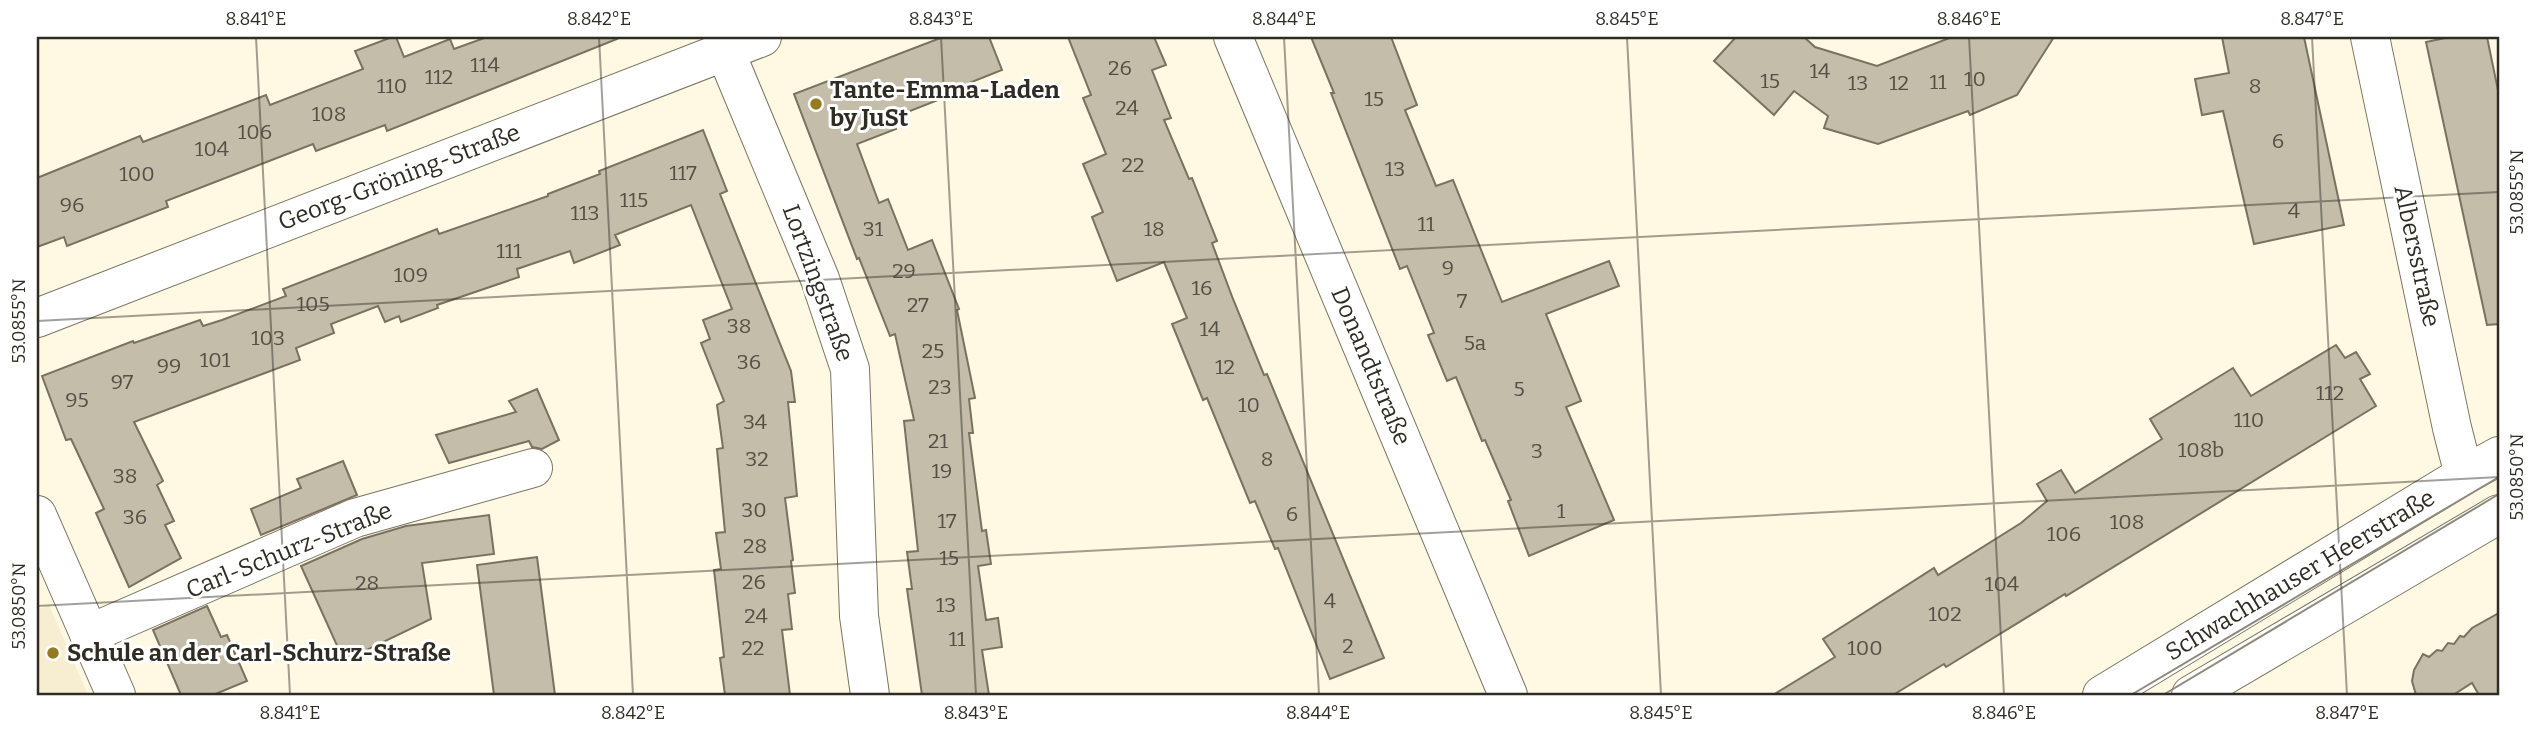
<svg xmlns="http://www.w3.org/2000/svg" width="2536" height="732" font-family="Bitter,serif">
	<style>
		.built { fill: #f7edd0 }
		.building { fill: #c4bda9; stroke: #79725f; stroke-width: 2 }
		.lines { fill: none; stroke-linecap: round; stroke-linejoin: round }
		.minor-casing { stroke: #7a7461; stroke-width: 40 }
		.secondary-casing { stroke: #7a7461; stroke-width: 40 }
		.minor { stroke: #fff; stroke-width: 38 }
		.secondary { stroke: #fff; stroke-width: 38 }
		.tram { stroke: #8e897b; stroke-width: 2 }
		.ticks { fill: none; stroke: #2f2c24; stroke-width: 2; stroke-opacity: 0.45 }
		.poi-dot { fill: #947a21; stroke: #fff; stroke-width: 2.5 }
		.labels { text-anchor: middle; stroke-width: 6; stroke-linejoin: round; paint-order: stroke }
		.number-label { font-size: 21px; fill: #545045 }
		.poi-label { font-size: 24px; font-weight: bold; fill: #2f2c24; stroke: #fff; text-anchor: start }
		.street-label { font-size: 24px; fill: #2f2c24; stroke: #fff }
		.neatline { fill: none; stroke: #2f2c24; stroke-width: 2.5 }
		.ticks-label { font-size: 18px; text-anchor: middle; fill: #2f2c24 }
	</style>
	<rect width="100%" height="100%" fill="#fff8e2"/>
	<polygon class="built" points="49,605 88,695 37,695 37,610"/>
	<g class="building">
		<polygon points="392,37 396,37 404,57 450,39 454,49 487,37 616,37 617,39 387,131 385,125 316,151 313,144 166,201 168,207 67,246 64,237 37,247 37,178 140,136 143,142 266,95 270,105 363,69 355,51"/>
		<polygon points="943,37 989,37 1002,70 959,87 961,91 892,118 896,129 857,144 879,203 888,199 908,250 932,240 959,309 957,310 975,398 969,399 973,433 969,433 982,531 986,530 991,564 978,566 986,620 998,618 1002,647 982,650 989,695 922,695 907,589 912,589 907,552 918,551 904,421 914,420 895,334 890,336 859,258 857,259 794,94"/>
		<polygon points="1068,37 1154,37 1166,65 1152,70 1171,118 1164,120 1189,179 1192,178 1217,241 1212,243 1233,299 1264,375 1267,374 1384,658 1330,679 1278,548 1275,549 1255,501 1250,503 1207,398 1203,400 1172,324 1187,318 1164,262 1117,281 1092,217 1103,212 1083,164 1106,154 1083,98 1091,95"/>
		<polygon points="1311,37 1391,37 1417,105 1405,110 1436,186 1453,180 1502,302 1609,261 1619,286 1546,314 1581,401 1566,407 1614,520 1529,556 1508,501 1511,500 1485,440 1482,441 1456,377 1447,381 1428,335 1434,333 1407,266 1400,269 1331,93 1334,93"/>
		<polygon points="1736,37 1804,37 1815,47 1877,66 1952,37 2054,37 2017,95 1970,115 1968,111 1878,144 1824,128 1828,116 1794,91 1774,115 1714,61"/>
		<polygon points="2222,37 2304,37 2344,225 2254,244 2223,111 2202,115 2195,79 2229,73"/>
		<polygon points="2450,37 2487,37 2499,95 2499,324 2487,325 2426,42"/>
		<polygon points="703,130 727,191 720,194 791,371 795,402 788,402 797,496 785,498 793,560 791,561 795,593 788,594 792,629 782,630 790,695 725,695 720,658 724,657 714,570 721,569 716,533 725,532 717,449 723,448 717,405 724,401 701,343 710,339 703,320 732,309 691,205 615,235 620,245 574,263 570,251 517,269 519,277 437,305 438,308 401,322 399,316 385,322 378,306 331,324 334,333 296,348 300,360 134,422 163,481 157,485 174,521 165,525 181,558 129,587 96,513 104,509 71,439 66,440 42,376 133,341 134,343 200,320 203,326 222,320 286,296 283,289 437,229 439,234 548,196 548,194 600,174 599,171"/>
		<polygon points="2336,345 2345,358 2356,352 2370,374 2360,379 2376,406 2066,596 2065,594 1946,667 1944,664 1893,695 1773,695 1835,657 1823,639 1934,568 1938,575 2021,523 2047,501 2037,484 2061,470 2075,493 2162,439 2150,419 2233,368 2251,396"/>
		<polygon points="537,389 559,440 542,449 532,447 529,441 449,463 436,435 516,412 509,401"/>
		<polygon points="343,461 357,495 261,535 251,509 301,488 297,479"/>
		<polygon points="489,515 494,554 422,563 431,619 344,661 301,566 362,539 406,526"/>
		<polygon points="537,557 555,695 494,695 477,565"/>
		<polygon points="207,606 221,637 227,635 247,681 213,695 181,695 153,630"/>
		<polygon points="2499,613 2499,695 2479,695 2472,683 2453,695 2416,695 2412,681 2414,670 2423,654 2429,657 2437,650 2442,651 2448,643 2454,644 2460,636 2464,637 2472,628"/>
	</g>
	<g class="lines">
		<defs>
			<g id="minor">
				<polyline points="1233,37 1508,695"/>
				<polyline points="2370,37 2452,428 2464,475"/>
				<polyline points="725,51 820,279 850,369 859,616 870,695"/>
				<polyline points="37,318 762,37"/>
				<polyline points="37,515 116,695"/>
				<polyline points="89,634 355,518 533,468"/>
			</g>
			<g id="secondary">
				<polyline points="2102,695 2464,475 2499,456"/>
				<polyline points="2191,695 2499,514"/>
			</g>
		</defs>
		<use href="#minor" class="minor-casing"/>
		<use href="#secondary" class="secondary-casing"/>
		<use href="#minor" class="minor"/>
		<use href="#secondary" class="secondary"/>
		<g class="tram">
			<polyline points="2131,695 2499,477"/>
			<polyline points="2163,695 2499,494"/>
		</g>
	</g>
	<path class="ticks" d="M256,37L290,695M599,37L633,695M941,37L976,695M1284,37L1319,695M1627,37L1661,695M1969,37L2004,695M2312,37L2347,695M37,321L2499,192M37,606L2499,477"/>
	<g class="poi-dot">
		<circle cx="816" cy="104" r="7"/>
		<circle cx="53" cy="653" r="7"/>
	</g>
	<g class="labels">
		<g class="number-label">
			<text x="485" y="72">114</text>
			<text x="1120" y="75">26</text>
			<text x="1820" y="78">14</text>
			<text x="439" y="84">112</text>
			<text x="1975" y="86">10</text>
			<text x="1770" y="88">15</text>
			<text x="1938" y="89">11</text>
			<text x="1858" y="90">13</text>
			<text x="1899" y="90">12</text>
			<text x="392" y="93">110</text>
			<text x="2255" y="93">8</text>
			<text x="1374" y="106">15</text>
			<text x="1127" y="115">24</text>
			<text x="329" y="121">108</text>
			<text x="255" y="139">106</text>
			<text x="2278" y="148">6</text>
			<text x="212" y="156">104</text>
			<text x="1133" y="172">22</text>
			<text x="1395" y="176">13</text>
			<text x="683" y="180">117</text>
			<text x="137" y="181">100</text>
			<text x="634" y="207">115</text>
			<text x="72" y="212">96</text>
			<text x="2294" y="218">4</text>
			<text x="585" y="220">113</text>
			<text x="1426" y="231">11</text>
			<text x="873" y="236">31</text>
			<text x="1154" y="236">18</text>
			<text x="509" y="258">111</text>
			<text x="1448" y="275">9</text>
			<text x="904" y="278">29</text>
			<text x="411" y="282">109</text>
			<text x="1202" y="295">16</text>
			<text x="1462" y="308">7</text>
			<text x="313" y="311">105</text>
			<text x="918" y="312">27</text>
			<text x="739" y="333">38</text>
			<text x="1210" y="336">14</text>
			<text x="268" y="345">103</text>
			<text x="1475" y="350">5a</text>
			<text x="933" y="358">25</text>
			<text x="215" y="367">101</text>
			<text x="749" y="369">36</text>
			<text x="169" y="373">99</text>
			<text x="1225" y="374">12</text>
			<text x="122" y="389">97</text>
			<text x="940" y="394">23</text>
			<text x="1519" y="396">5</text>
			<text x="2330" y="400">112</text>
			<text x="77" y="407">95</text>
			<text x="1249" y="412">10</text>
			<text x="2249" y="427">110</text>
			<text x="755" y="429">34</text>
			<text x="938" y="448">21</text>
			<text x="2201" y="457">108b</text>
			<text x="1537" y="458">3</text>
			<text x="757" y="466">32</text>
			<text x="1267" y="466">8</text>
			<text x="942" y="478">19</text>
			<text x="125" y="483">38</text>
			<text x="754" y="517">30</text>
			<text x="1561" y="518">1</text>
			<text x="1292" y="521">6</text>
			<text x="135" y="524">36</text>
			<text x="947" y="528">17</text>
			<text x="2127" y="529">108</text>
			<text x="2064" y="541">106</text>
			<text x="755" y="553">28</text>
			<text x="949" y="565">15</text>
			<text x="754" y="589">26</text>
			<text x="367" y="590">28</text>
			<text x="2002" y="591">104</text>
			<text x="1330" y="608">4</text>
			<text x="946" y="612">13</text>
			<text x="1945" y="621">102</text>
			<text x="756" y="623">24</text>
			<text x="957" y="646">11</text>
			<text x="1348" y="653">2</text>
			<text x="753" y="655">22</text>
			<text x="1865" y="655">100</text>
		</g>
		<g class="poi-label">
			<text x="830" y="98">Tante-Emma-Laden<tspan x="830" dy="28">by JuSt</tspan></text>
			<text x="67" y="661">Schule an der Carl-Schurz-Straße</text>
		</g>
		<g class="street-label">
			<text transform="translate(399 177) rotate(-21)" y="8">Georg-Gröning-Straße</text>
			<text transform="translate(2417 256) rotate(78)" y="8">Albersstraße</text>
			<text transform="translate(818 283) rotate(70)" y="8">Lortzingstraße</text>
			<text transform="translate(1371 366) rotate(67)" y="8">Donandtstraße</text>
			<text transform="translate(289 550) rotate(-22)" y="8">Carl-Schurz-Straße</text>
			<text transform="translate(2300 575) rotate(-31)" y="8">Schwachhauser Heerstraße</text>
		</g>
	</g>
	<rect width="2536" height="732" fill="none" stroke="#ffffff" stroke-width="77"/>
	<rect x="38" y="38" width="2460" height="656" class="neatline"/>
	<g class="ticks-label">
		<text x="256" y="25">8.841°E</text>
		<text x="599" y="25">8.842°E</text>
		<text x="941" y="25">8.843°E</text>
		<text x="1284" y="25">8.844°E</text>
		<text x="1627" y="25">8.845°E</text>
		<text x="1969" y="25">8.846°E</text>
		<text x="2312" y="25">8.847°E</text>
		<text transform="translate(2517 192) rotate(-90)" y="6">53.0855°N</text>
		<text transform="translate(19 321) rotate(-90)" y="6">53.0855°N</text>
		<text transform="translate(2517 477) rotate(-90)" y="6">53.0850°N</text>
		<text transform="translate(19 606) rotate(-90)" y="6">53.0850°N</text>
		<text x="290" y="719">8.841°E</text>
		<text x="633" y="719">8.842°E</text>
		<text x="976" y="719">8.843°E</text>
		<text x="1318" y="719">8.844°E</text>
		<text x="1661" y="719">8.845°E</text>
		<text x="2004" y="719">8.846°E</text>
		<text x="2347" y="719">8.847°E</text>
	</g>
</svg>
